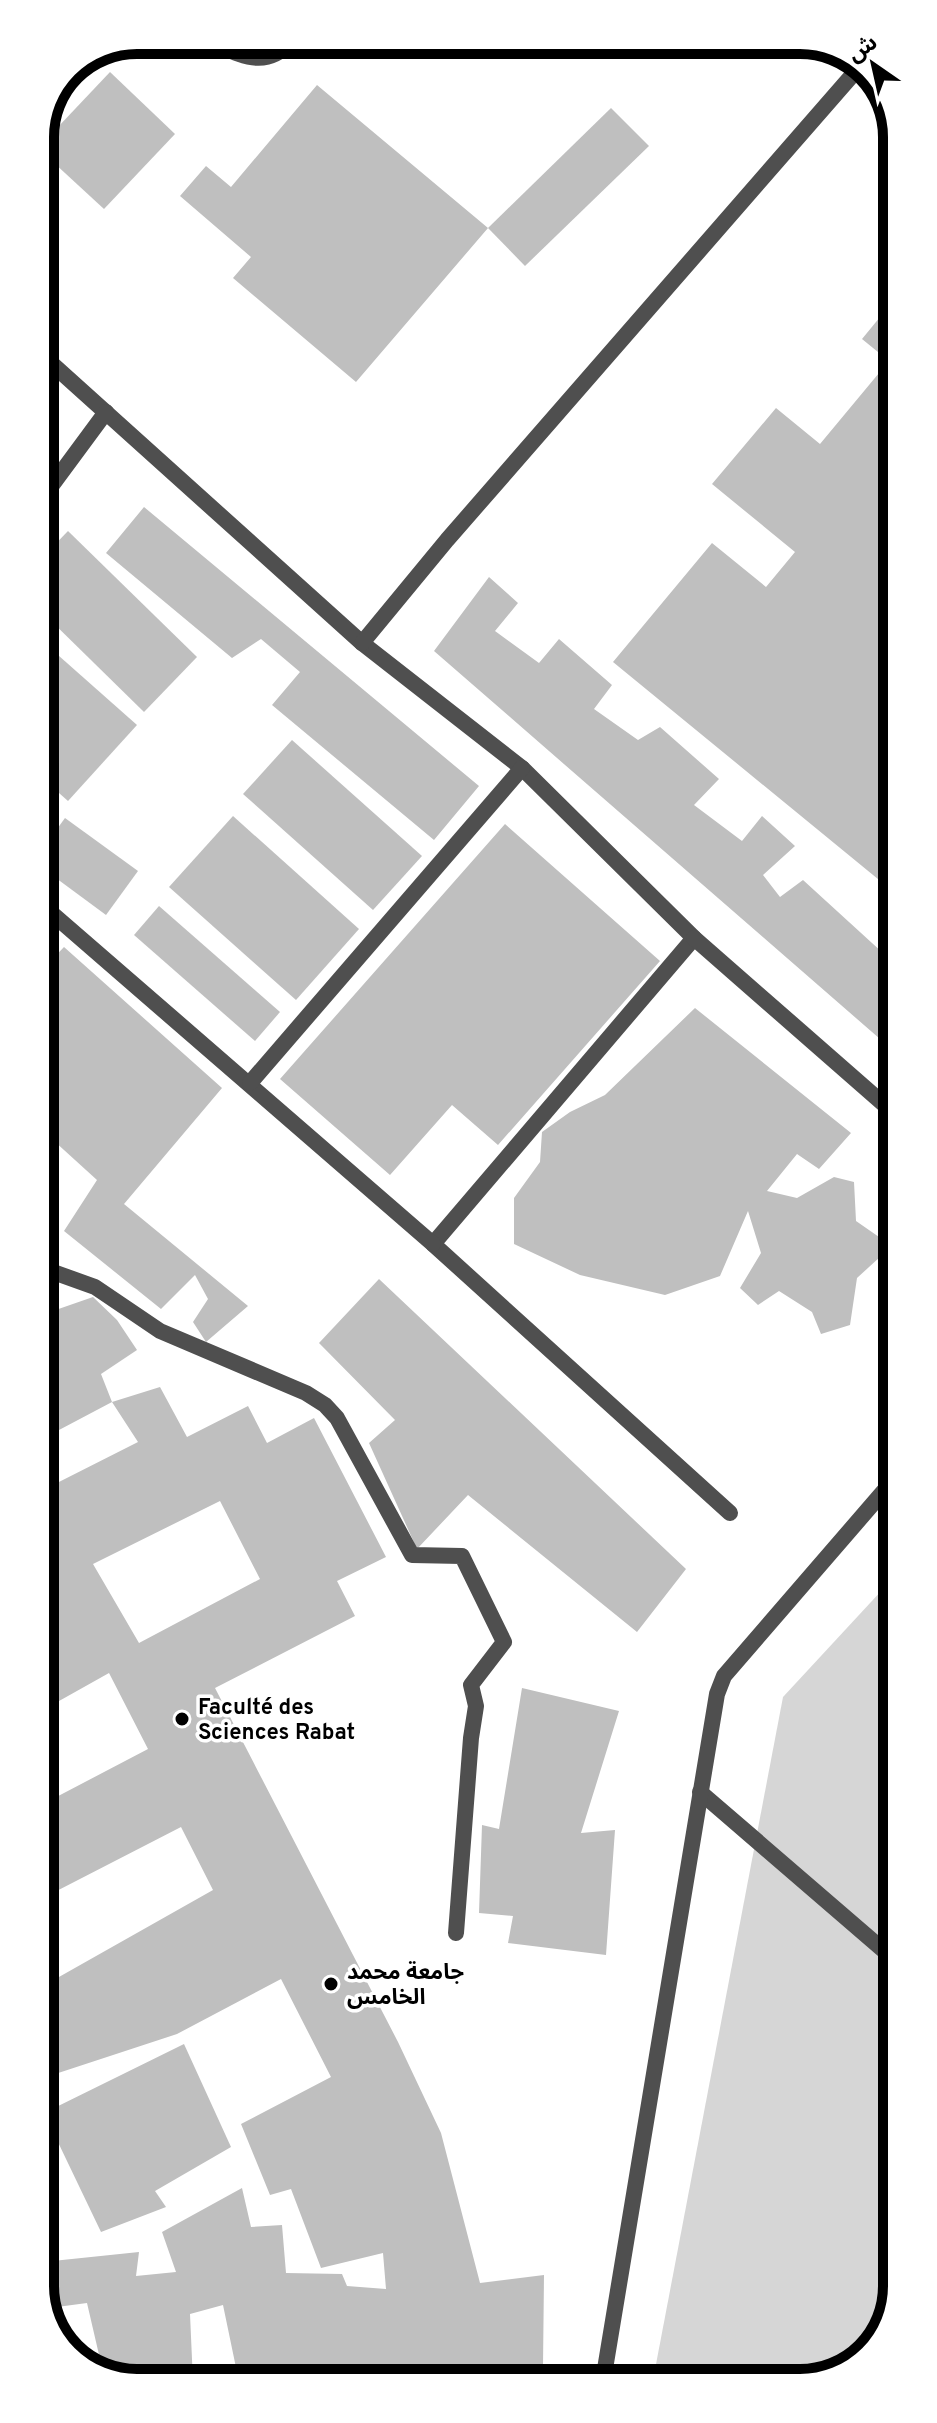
<svg xmlns="http://www.w3.org/2000/svg" width="937" height="2423" font-family="Overpass,'Noto Sans Arabic',sans-serif">
	<style>
		.green { fill: #d6d6d6 }
		.building { fill: #bfbfbf; fill-rule: evenodd }
		.lines { fill: none; stroke-linecap: round; stroke-linejoin: round }
		.service { stroke: #4f4f4f; stroke-width: 16 }
		.minor { stroke: #4f4f4f; stroke-width: 16 }
		.poi-dot { fill: #000; stroke: #fff; stroke-width: 3 }
		.labels { text-anchor: middle; stroke-width: 7; stroke-linejoin: round; paint-order: stroke }
		.poi-label { font-size: 22px; font-weight: bold; fill: #000; stroke: #fff; text-anchor: start }
		.rim { fill: none; stroke: #000; stroke-width: 10 }
	</style>
	<rect width="100%" height="100%" fill="#fff"/>
	<polygon class="green" points="896,1575 897,2287 877,2345 826,2380 653,2380 783,1697"/>
	<g class="building">
		<polygon points="74,66 82,73 63,95 58,91 69,68"/>
		<polygon points="110,72 175,134 104,209 40,150 40,146"/>
		<polygon points="317,85 488,228 356,382 233,278 251,257 180,196 206,166 231,187"/>
		<polygon points="611,108 649,146 525,266 488,228"/>
		<polygon points="894,300 895,893 613,662 712,543 766,587 795,552 712,484 776,408 820,444 889,361 862,339"/>
		<polygon points="144,507 479,786 434,840 272,705 300,672 261,639 232,658 106,553"/>
		<polygon points="68,531 197,657 144,712 41,611 41,559"/>
		<polygon points="489,577 518,603 495,631 539,663 559,639 612,685 594,709 638,740 660,727 719,779 694,805 742,841 762,816 795,846 763,875 780,897 803,880 895,964 895,1052 434,651"/>
		<polygon points="41,640 137,725 68,801 41,777"/>
		<polygon points="292,740 422,856 373,910 243,794"/>
		<polygon points="233,816 359,929 296,1000 169,887"/>
		<polygon points="65,818 138,871 106,915 41,867 41,851"/>
		<polygon points="505,824 660,961 498,1145 452,1105 390,1175 280,1079"/>
		<polygon points="159,906 280,1012 255,1041 134,935"/>
		<polygon points="64,947 222,1088 124,1204 248,1306 206,1342 193,1322 208,1299 195,1275 161,1309 64,1231 97,1180 42,1130 41,971"/>
		<polygon points="695,1008 851,1133 819,1169 797,1154 767,1191 797,1198 834,1177 854,1182 856,1221 892,1246 857,1278 850,1325 821,1334 812,1312 779,1291 758,1305 740,1288 761,1253 748,1211 720,1276 665,1295 580,1275 514,1244 514,1198 540,1162 542,1132 570,1112 605,1095"/>
		<polygon points="379,1279 686,1569 637,1632 468,1495 417,1549 369,1443 395,1420 319,1343"/>
		<polygon points="42,1295 47,1313 93,1297 117,1320 137,1350 101,1374 112,1402 42,1439"/>
		<path d="M160,1387L187,1437L248,1406L267,1443L314,1418L386,1557L337,1581L355,1616L215,1688L398,2042L441,2133L480,2283L544,2275L543,2367L489,2369L488,2381L388,2382L389,2367L349,2366V2382H239L223,2305L190,2314L193,2382L130,2383L103,2372L87,2303L57,2307L58,2334L43,2312V2262L139,2252L136,2276L176,2272L162,2232L242,2188L251,2227L282,2225L286,2273L342,2274L347,2286L386,2289L383,2253L321,2268L291,2189L270,2195L241,2124L331,2077L281,1979L177,2034L43,2078V1986L213,1890L181,1827L43,1898V1804L148,1749L109,1673L43,1710L42,1562L48,1559L42,1543V1470L51,1486L138,1442L112,1402ZM220,1501L260,1579L139,1643L93,1564Z"/>
		<polygon points="522,1688 619,1711 581,1833 615,1830 606,1955 508,1943 513,1916 479,1913 482,1825 499,1829"/>
		<polygon points="184,2044 231,2147 155,2191 166,2207 101,2232 44,2113"/>
	</g>
	<g class="lines">
		<g class="service">
			<path d="M206,40C240,54 264,72 293,40"/>
			<polyline points="41,354 362,643 522,768 694,938 433,1244 730,1513"/>
			<polyline points="41,500 106,412"/>
			<polyline points="362,643 447,540 862,64"/>
			<polyline points="41,904 433,1244"/>
			<polyline points="694,938 895,1114"/>
			<polyline points="250,1083 522,768"/>
			<polyline points="700,1792 896,1961"/>
			<polyline points="603,2381 717,1694 724,1676 896,1477"/>
		</g>
		<polyline class="minor" points="42,1268 95,1287 160,1331 306,1393 325,1405 337,1418 412,1555 462,1556 504,1642 471,1685 476,1706 471,1738 456,1933"/>
	</g>
	<g class="poi-dot">
		<circle cx="182" cy="1719" r="8"/>
		<circle cx="331" cy="1984" r="8"/>
	</g>
	<g class="labels">
		<g class="poi-label">
			<text x="198" y="1714">Faculté des<tspan x="198" dy="25">Sciences Rabat</tspan></text>
			<text x="347" y="1979">جامعة محمد<tspan x="347" dy="25">الخامس</tspan></text>
		</g>
	</g>
	<path d="M0 0H937V2423H0ZM137 54H800A83 83 0 0 1 883 137V2286A83 83 0 0 1 800 2369H137A83 83 0 0 1 54 2286V137A83 83 0 0 1 137 54Z" fill="#fff" fill-rule="evenodd"/>
	<path class="rim" d="M137 54H800A83 83 0 0 1 883 137V2286A83 83 0 0 1 800 2369H137A83 83 0 0 1 54 2286V137A83 83 0 0 1 137 54Z"/>
	<g transform="translate(873 64) rotate(326)" stroke="#ffffff" stroke-width="6" paint-order="stroke">
	<path d="M0-6L14 30L0 20L-14 30Z" fill="#000000"/>
	<text y="-12" font-size="22" font-weight="bold" text-anchor="middle" fill="#000000">ش</text>
	</g>
</svg>
